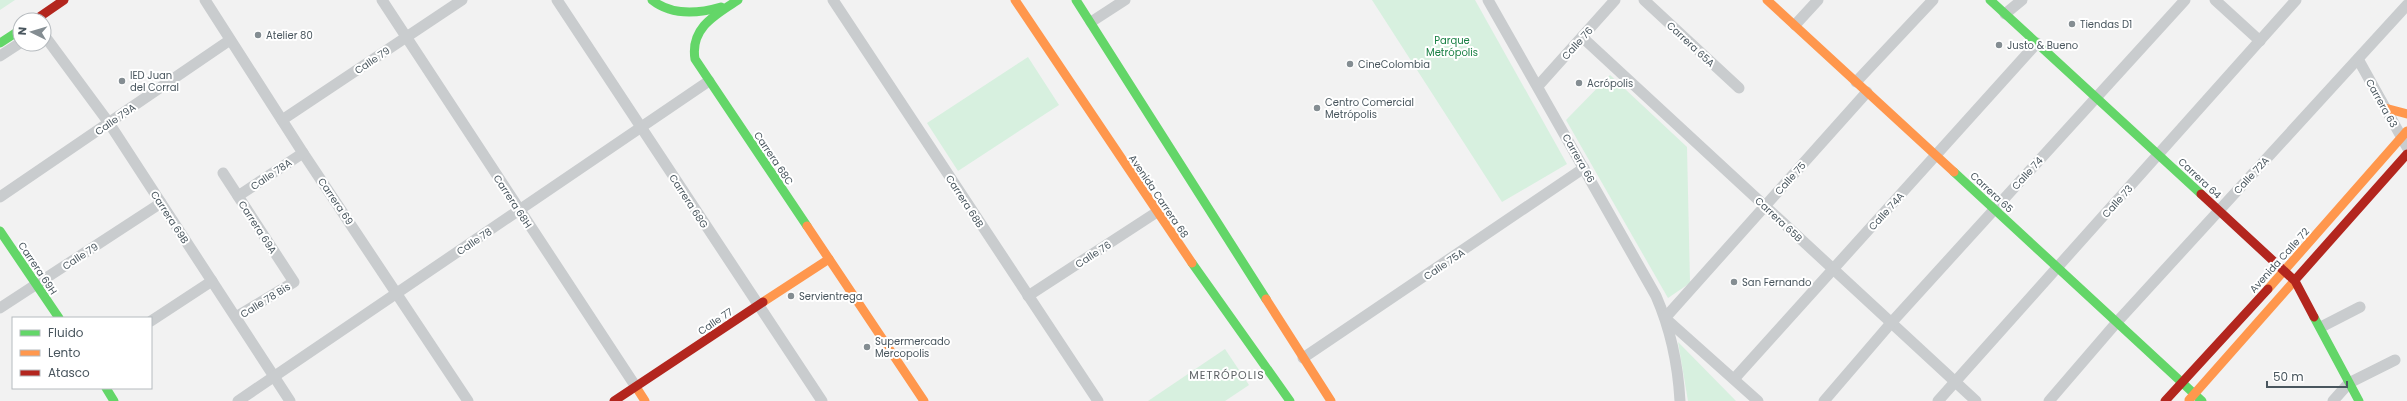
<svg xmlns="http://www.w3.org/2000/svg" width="2407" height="401" font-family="Poppins,sans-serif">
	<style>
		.green { fill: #d7f0df }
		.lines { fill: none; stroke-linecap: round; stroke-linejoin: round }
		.street { stroke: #c9ccce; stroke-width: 11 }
		.fast { stroke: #63d668; stroke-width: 9 }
		.slow { stroke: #ff974d; stroke-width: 9 }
		.jam { stroke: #b3261e; stroke-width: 9 }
		.poi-dot { fill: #848d92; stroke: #fff; stroke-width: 1.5 }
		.labels { text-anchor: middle; stroke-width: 4; stroke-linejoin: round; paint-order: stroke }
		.poi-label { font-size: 10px; fill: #49565e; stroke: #fff; text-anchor: start }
		.park-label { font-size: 10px; fill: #198044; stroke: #fff }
		.street-label { font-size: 10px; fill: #49565e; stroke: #fff }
		.neighbourhood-label { font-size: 11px; letter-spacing: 1px; fill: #5d6265; stroke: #fff }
	</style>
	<rect width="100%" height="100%" fill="#f2f2f2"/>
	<g class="green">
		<polygon points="0,0 15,0 0,10"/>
		<polygon points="1372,0 1475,0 1567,164 1502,202"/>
		<polygon points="1028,57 1059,105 958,171 927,123"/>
		<polygon points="1610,75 1687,147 1690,283 1668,298 1566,120"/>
		<polygon points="1678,342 1736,401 1688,401"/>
		<polygon points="1225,349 1249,385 1225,401 1148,401"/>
	</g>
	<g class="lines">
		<g class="street">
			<polyline points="205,0 303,153 468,401"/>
			<polyline points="382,0 636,387"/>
			<polyline points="557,0 822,401"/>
			<polyline points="833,0 1098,401"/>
			<path d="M1488,0L1656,296C1670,328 1678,365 1680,401"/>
			<polyline points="1644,0 1739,88"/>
			<polyline points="2215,0 2260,41"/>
			<polyline points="2005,14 2022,0"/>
			<polyline points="1091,22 1125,0"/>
			<polyline points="1795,25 1818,0"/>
			<polyline points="44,35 109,123 290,401"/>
			<polyline points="1582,37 1976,401"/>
			<polyline points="0,56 20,43"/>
			<polyline points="2358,59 2407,147"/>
			<polyline points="1856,82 1933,0"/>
			<polyline points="1538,86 1615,0"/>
			<polyline points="282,120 462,0"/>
			<polyline points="223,173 294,282 236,317"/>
			<polyline points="238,196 303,153"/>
			<polyline points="0,197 230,40"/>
			<polyline points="1028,296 1157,212"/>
			<polyline points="0,308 161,203"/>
			<polyline points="151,321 212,281"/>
			<polyline points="2321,327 2360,307"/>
			<polyline points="1303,358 1584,168"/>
			<polyline points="1734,379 2037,43"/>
			<polyline points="238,401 709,81"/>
			<polyline points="1758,401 1665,318 1867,92"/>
			<polyline points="1824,401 1891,323 2185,0"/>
			<polyline points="1938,401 2296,0"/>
			<polyline points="2049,401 2117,322 2407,5"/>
			<polyline points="2333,401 2349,383 2395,360"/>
		</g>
		<g class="fast">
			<path d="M652,0C672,16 697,14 721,7"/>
			<path d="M738,0C715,15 690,28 695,59L807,226"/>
			<polyline points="1076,0 1266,299"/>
			<polyline points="1990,0 2201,194"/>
			<polyline points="0,43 20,30"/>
			<polyline points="1954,172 2202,401"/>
			<polyline points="0,231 59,318"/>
			<polyline points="1192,263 1290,401"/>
			<polyline points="2314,317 2359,401"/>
			<polyline points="106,388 114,401"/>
		</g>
		<g class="slow">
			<polyline points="1015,0 1192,263"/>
			<polyline points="1767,0 1954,172"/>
			<polyline points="2385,108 2407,114"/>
			<polyline points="807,226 924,401"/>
			<polyline points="2268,289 2407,131"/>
			<polyline points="1266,299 1331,401"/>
			<polyline points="763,302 829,259"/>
			<polyline points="636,387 645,401"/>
			<polyline points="2189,400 2295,280"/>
		</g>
		<g class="jam">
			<polyline points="35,20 64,0"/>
			<polyline points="2201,194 2295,281 2314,317"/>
			<polyline points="2295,280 2407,154"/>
			<polyline points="614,401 763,302"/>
			<polyline points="2165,401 2268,289"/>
		</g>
	</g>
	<g class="poi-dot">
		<circle cx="2072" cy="24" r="4"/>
		<circle cx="258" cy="35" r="4"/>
		<circle cx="1999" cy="45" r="4"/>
		<circle cx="1350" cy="64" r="4"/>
		<circle cx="122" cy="81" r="4"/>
		<circle cx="1579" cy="83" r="4"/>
		<circle cx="1317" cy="108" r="4"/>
		<circle cx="1734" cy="282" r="4"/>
		<circle cx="791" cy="296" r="4"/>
		<circle cx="867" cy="347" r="4"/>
	</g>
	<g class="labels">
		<g class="poi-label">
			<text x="2080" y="28">Tiendas D1</text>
			<text x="266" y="39">Atelier 80</text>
			<text x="2007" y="49">Justo &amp; Bueno</text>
			<text x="1358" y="68">CineColombia</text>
			<text x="130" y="79">IED Juan<tspan x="130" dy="12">del Corral</tspan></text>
			<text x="1587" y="87">Acrópolis</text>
			<text x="1325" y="106">Centro Comercial<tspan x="1325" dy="12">Metrópolis</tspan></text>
			<text x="1742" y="286">San Fernando</text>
			<text x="799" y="300">Servientrega</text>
			<text x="875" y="345">Supermercado<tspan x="875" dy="12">Mercopolis</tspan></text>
		</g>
		<g class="park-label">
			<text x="1452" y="44">Parque<tspan x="1452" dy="12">Metrópolis</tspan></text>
		</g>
		<g class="street-label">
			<text transform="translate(1577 43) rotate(-48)" y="4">Calle 76</text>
			<text transform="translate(1691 44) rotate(43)" y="4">Carrera 65A</text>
			<text transform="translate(372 60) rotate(-34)" y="4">Calle 79</text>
			<text transform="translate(2382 103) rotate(61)" y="4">Carrera 63</text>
			<text transform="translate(115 119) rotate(-35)" y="4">Calle 79A</text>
			<text transform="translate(774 158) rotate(56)" y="4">Carrera 68C</text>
			<text transform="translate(1579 158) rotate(60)" y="4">Carrera 66</text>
			<text transform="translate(2027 173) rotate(-48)" y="4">Calle 74</text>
			<text transform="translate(271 174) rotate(-34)" y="4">Calle 78A</text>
			<text transform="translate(2251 175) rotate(-47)" y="4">Calle 72A</text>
			<text transform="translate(1790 178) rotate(-48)" y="4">Calle 75</text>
			<text transform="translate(2200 178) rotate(43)" y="4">Carrera 64</text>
			<text transform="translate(1992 192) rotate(43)" y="4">Carrera 65</text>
			<text transform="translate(1159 196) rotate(56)" y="4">Avenida Carrera 68</text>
			<text transform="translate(336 201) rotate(56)" y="4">Carrera 69</text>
			<text transform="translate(513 201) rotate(57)" y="4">Carrera 68H</text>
			<text transform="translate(689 201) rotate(57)" y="4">Carrera 68G</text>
			<text transform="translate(965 201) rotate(57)" y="4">Carrera 68B</text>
			<text transform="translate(2117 201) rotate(-48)" y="4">Calle 73</text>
			<text transform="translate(1886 211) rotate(-48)" y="4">Calle 74A</text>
			<text transform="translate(170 217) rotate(57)" y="4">Carrera 69B</text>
			<text transform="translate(1779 219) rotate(43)" y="4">Carrera 65B</text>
			<text transform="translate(258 227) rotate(57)" y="4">Carrera 69A</text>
			<text transform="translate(474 241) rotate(-34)" y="4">Calle 78</text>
			<text transform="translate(1093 254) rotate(-33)" y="4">Calle 76</text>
			<text transform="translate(80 256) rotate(-33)" y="4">Calle 79</text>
			<text transform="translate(2279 260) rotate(-48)" y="4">Avenida Calle 72</text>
			<text transform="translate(1444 264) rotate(-34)" y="4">Calle 75A</text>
			<text transform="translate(38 268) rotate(56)" y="4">Carrera 69H</text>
			<text transform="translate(265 300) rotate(-32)" y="4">Calle 78 Bis</text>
			<text transform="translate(715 321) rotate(-34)" y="4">Calle 77</text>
		</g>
		<g class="neighbourhood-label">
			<text x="1227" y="379">METRÓPOLIS</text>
		</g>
	</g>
	<rect x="12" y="317" width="140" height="72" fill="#ffffff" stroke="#b6bbbf"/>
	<rect x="20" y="330" width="20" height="6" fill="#63d668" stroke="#b6bbbf"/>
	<text x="48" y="337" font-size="12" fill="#49565e">Fluido</text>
	<rect x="20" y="350" width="20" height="6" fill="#ff974d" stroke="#b6bbbf"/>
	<text x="48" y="357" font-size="12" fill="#49565e">Lento</text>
	<rect x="20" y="370" width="20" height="6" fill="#b3261e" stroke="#b6bbbf"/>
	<text x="48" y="377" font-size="12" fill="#49565e">Atasco</text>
	<g transform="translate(32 32) rotate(275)"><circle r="19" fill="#ffffff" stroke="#b6bbbf"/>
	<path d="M0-3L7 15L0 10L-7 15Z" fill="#848d92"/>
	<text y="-6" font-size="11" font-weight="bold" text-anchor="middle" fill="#49565e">N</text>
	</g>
	<path d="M2267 381v6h80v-6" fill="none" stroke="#49565e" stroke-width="2"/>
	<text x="2273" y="381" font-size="12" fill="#49565e" stroke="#ffffff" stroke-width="3" paint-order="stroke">50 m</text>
</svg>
